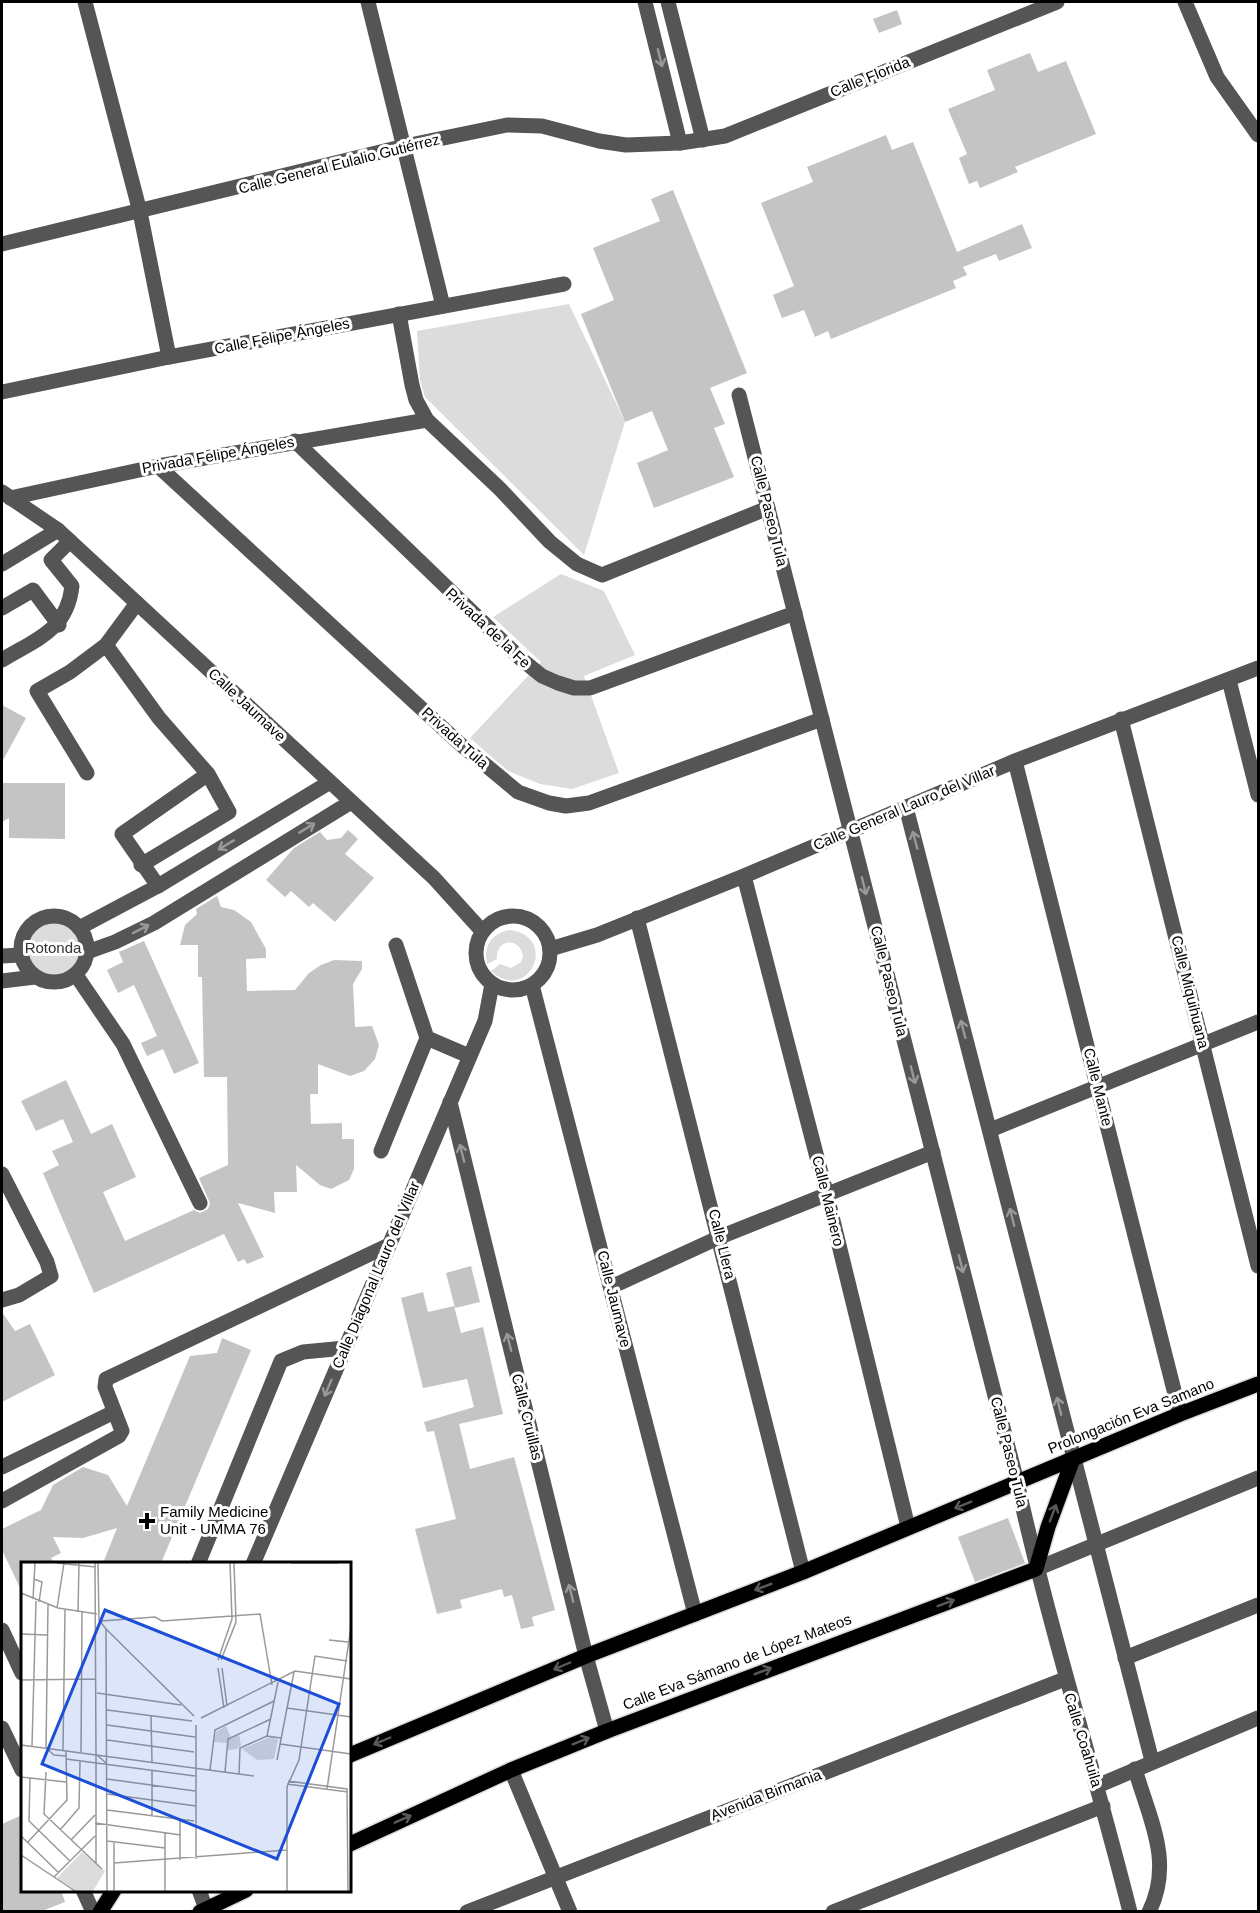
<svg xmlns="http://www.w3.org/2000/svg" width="1260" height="1913" font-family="Helvetica,sans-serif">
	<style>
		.green { fill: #dcdcdc }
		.building { fill: #c4c4c4 }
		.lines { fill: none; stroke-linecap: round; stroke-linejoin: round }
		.major-casing { stroke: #dbdbdb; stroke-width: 18 }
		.minor { stroke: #555; stroke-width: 15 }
		.major { stroke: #000; stroke-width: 15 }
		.oneway { stroke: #999 }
		.oneway2 { stroke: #595959 }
		.poi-dot { fill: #000; stroke: #fff; stroke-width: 2 }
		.labels { text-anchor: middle; stroke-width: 6; stroke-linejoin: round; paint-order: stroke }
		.street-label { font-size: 15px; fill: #000; stroke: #fff }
		.park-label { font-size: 15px; fill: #333; stroke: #fff }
		.poi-label { font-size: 15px; fill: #000; stroke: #fff; text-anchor: start }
		.inset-road { fill: none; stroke: #999; stroke-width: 1.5 }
		.view { fill: #1d4ed8; fill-opacity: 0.15; stroke: #1d4ed8; stroke-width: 3 }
		.inset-edge { fill: none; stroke: #000; stroke-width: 3 }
	</style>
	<rect width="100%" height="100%" fill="#fff"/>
	<g class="green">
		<polygon points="569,304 625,422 584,555 425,397 420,380 417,331"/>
		<polygon points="561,574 604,591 635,655 584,676 619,773 572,789 540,784 508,771 470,738 541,662 493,617"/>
		<circle cx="53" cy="947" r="28"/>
		<path d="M510,930C560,937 528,1005 491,971L500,964L511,968L521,962L523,956C520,936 495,939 497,959L487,964C483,946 492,933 510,930Z"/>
	</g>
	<g class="building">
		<polygon points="897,10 902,24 879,33 873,19"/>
		<polygon points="1030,53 1038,72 1066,61 1096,134 1015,167 1018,172 980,188 977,181 969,184 959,158 967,154 948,109 995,90 987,70"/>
		<polygon points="886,135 892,150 913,142 957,252 1022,224 1032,248 999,261 996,254 963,267 967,275 953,281 956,288 831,339 828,331 815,337 804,310 782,318 773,295 794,286 761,203 813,182 807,167"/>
		<polygon points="673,190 747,373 710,388 725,424 714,428 734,477 654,508 637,463 668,450 652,411 625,422 581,314 614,300 593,248 660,221 651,199"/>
		<polygon points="2,705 26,718 2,762"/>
		<polygon points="2,783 65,783 65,839 9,838 9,818 2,822"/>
		<polygon points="348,830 358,839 345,854 374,878 335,922 313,903 309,907 291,891 285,897 266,880 294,848 320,832 327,840 341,838"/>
		<polygon points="217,896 221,907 234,910 251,922 266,949 266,958 246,959 247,991 295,990 309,973 321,965 334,960 362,961 362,969 353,984 355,1027 372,1026 374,1031 379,1045 375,1059 364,1071 350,1076 318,1064 318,1094 310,1094 311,1124 342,1123 342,1139 354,1139 354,1169 349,1180 331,1189 320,1185 296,1165 297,1192 274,1192 275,1213 238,1203 264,1257 247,1264 244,1259 238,1262 224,1234 94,1293 43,1173 59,1165 52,1151 73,1142 63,1119 36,1131 21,1101 66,1080 91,1134 112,1124 136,1177 103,1192 125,1241 194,1210 200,1213 208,1209 210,1203 199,1178 228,1165 227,1077 204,1077 202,977 198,977 198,945 180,945 185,925 197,914 196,909"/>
		<polygon points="144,941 199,1063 174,1074 163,1049 147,1056 141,1043 157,1036 134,985 118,993 107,970 123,962 119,952"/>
		<polygon points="471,1266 480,1302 455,1308 446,1273"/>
		<polygon points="423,1292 428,1312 454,1306 461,1333 483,1327 503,1414 459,1424 470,1469 514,1457 555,1610 532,1617 534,1626 521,1629 512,1595 504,1597 502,1589 460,1600 462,1608 437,1614 415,1529 456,1519 434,1431 427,1432 424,1422 474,1407 467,1379 423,1388 401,1298"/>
		<polygon points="2,1312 15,1331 30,1324 55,1375 2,1402"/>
		<polygon points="222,1338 251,1350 161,1563 103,1563 117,1528 83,1538 53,1537 61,1553 51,1558 54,1563 22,1563 22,1592 2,1550 2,1529 41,1510 53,1485 83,1467 108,1475 127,1506 190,1356 217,1353"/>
		<polygon points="1008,1518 1025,1563 975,1582 958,1537"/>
		<polygon points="22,1815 22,1890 61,1890 65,1902 42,1911 2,1911 2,1824"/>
	</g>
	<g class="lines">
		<defs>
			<g id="major">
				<polyline points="350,1755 586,1656 803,1572 1180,1414 1258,1384"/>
				<polyline points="350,1844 511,1770 607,1731 1036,1569 1048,1527 1073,1459"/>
				<polyline points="100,1912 114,1890"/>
				<polyline points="200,1912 246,1890"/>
			</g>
		</defs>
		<use href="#major" class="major-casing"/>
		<g class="minor">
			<polyline points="85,2 140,212 169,357"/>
			<polyline points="368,2 443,306"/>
			<polyline points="645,2 680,143"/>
			<polyline points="668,2 703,140"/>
			<polyline points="1185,2 1217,77 1258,135"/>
			<polyline points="2,244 405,146 507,125 542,126 599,141 626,145 680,143 725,136 1057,2"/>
			<polyline points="399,314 412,385 416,400 427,420 500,489 550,542 577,564 602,575 768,508"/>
			<polyline points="2,392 169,357 564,284"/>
			<path d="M739,395L1017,1482C1049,1627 1094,1768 1130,1912"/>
			<polyline points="295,441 521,659 542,676 558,683 574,688 590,688 795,613"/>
			<polyline points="158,466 459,743 518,792 549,803 566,806 589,803 822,719"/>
			<polyline points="2,492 58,530 434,878 482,931"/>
			<polyline points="10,498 158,466 427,420"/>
			<polyline points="2,564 58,530"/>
			<polyline points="2,608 33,590 59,625"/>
			<polyline points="106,645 159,718 208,774 229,812 141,865"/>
			<path d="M2,660C36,639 67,631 72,586L51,560L70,541"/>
			<polyline points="1229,680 1258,795"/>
			<polyline points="1121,719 1258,1266"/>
			<polyline points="1015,761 1180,1414"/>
			<polyline points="87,773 37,691 70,672 106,645 137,603"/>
			<polyline points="906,807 1152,1761"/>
			<polyline points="744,876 827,1196 908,1527"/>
			<polyline points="158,886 122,834 208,774"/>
			<circle cx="54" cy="949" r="33"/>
			<circle cx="513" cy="953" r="37"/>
			<polyline points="637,918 803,1572"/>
			<polyline points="79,928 158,886 330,782"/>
			<polyline points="550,949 597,935 744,876 1015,761 1258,668"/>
			<polyline points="87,952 115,942 154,923 351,802"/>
			<polyline points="2,956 21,955"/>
			<polyline points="76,975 123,1044 200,1203"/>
			<polyline points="2,981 35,977"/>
			<polyline points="532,985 695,1614"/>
			<polyline points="427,1038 469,1056"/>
			<polyline points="450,1102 586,1656 607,1731"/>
			<polyline points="990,1130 1258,1022"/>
			<polyline points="381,1151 427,1038 396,945"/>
			<polyline points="2,1174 47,1262 51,1276 19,1295 2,1300"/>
			<polyline points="611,1287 720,1237 933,1152"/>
			<polyline points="2,1467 114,1412"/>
			<polyline points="2,1501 119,1436 122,1431 105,1387 106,1379 389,1245"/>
			<polyline points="198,1564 281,1361 303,1352 345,1348"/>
			<polyline points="253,1564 485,1021 492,984"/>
			<polyline points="1036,1569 1258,1478"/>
			<polyline points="2,1630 22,1673"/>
			<polyline points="1125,1658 1258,1605"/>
			<polyline points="2,1728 22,1770"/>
			<path d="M1135,1769C1149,1818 1174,1862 1149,1912"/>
			<polyline points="511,1770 570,1912"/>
			<polyline points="1097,1786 1258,1718"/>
			<polyline points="83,1890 93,1912"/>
			<polyline points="199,1890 206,1909"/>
			<polyline points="467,1912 1065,1679"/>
			<polyline points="833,1912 1103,1806"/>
		</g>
		<use href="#major" class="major"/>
	</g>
	<defs><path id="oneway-shaft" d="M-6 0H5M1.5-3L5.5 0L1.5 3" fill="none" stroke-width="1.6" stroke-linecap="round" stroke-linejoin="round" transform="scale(1.5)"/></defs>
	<g class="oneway">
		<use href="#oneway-shaft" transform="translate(660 58) rotate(76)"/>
		<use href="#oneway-shaft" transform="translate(307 828) rotate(-31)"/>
		<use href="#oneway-shaft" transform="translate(915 840) rotate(-105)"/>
		<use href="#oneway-shaft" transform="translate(226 845) rotate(149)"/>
		<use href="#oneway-shaft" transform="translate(864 886) rotate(76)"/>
		<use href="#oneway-shaft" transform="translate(141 929) rotate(-27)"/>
		<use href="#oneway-shaft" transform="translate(963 1029) rotate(-105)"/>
		<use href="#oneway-shaft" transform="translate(913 1075) rotate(76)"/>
		<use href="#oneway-shaft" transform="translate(462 1153) rotate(-104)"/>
		<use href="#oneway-shaft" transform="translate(1012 1217) rotate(-104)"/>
		<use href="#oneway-shaft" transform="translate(961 1264) rotate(76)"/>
		<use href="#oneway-shaft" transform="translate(509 1342) rotate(-104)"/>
		<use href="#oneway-shaft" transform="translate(328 1388) rotate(113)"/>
		<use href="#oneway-shaft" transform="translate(1059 1406) rotate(-104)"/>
		<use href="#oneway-shaft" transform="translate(571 1593) rotate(-104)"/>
	</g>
	<g class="oneway2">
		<use href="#oneway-shaft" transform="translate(963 1505) rotate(158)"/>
		<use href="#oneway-shaft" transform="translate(1053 1513) rotate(-69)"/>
		<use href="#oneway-shaft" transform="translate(763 1587) rotate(159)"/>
		<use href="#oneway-shaft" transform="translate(946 1603) rotate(-21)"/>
		<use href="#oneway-shaft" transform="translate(562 1666) rotate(157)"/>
		<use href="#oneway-shaft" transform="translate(763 1671) rotate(-21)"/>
		<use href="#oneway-shaft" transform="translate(382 1741) rotate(157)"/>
		<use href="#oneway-shaft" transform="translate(581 1741) rotate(-22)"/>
		<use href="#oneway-shaft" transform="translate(403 1819) rotate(-24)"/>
	</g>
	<path class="poi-dot" d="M144 1512h6v6h6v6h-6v6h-6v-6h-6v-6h6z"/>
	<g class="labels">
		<g class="street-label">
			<text transform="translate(870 77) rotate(-22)" y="5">Calle Florida</text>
			<text transform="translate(339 164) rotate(-14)" y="5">Calle General Eulalio Gutiérrez</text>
			<text transform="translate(282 336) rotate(-11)" y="5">Calle Felipe Ángeles</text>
			<text transform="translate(218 455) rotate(-10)" y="5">Privada Felipe Ángeles</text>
			<text transform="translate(769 511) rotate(76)" y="5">Calle Paseo Tula</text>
			<text transform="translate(488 628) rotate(43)" y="5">Privada de la Fe</text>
			<text transform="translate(247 705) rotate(43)" y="5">Calle Jaumave</text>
			<text transform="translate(455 738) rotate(42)" y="5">Privada Tula</text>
			<text transform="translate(904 808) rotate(-23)" y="5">Calle General Lauro del Villar</text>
			<text transform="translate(889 981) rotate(76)" y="5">Calle Paseo Tula</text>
			<text transform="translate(1190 992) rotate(76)" y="5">Calle Miquihuana</text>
			<text transform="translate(1098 1087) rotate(76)" y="5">Calle Mante</text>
			<text transform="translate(828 1201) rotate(76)" y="5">Calle Mainero</text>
			<text transform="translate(722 1244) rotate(76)" y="5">Calle Llera</text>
			<text transform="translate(376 1275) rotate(-67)" y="5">Calle Diagonal Lauro del Villar</text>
			<text transform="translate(614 1299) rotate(76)" y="5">Calle Jaumave</text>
			<text transform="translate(1131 1416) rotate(-22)" y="5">Prolongación Eva Samano</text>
			<text transform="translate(527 1417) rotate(76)" y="5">Calle Cruillas</text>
			<text transform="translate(1009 1452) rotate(76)" y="5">Calle Paseo Tula</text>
			<text transform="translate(737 1662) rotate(-21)" y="5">Calle Eva Sámano de López Mateos</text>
			<text transform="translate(1083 1740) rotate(73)" y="5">Calle Coahuila</text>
			<text transform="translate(766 1795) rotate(-21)" y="5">Avenida Birmania</text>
		</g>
		<g class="park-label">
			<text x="53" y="953">Rotonda</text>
		</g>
		<g class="poi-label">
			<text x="160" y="1517">Family Medicine<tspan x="160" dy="17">Unit - UMMA 76</tspan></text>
		</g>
	</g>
	<g transform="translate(21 1562)">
		<rect width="330" height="330" fill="#fff"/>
		<path d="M205,164L210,176L218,172L220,183L216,187L207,188L206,181L193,180L195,170ZM249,175L257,177L253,197L236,198L221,187ZM61,290L84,309L72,329H55L36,316Z" fill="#dcdcdc"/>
		<path class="inset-road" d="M36,1L75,5M74,1L75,192L86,202M77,1L78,58L85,67L86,329M270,1H317M13,17L21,20L18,40M0,31L37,46L76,52M12,37L14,1M27,43L25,186L33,193L45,194M36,46L43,1M57,50L58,1M80,59L134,55L141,59L239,52L251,123M85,67L173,154M0,72L26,73M308,78L327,80M197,98L211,57L209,1M200,98L215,60L213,1M197,106L203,146M201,106L206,144M0,118L74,117M76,131L160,143M266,146L330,155M86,148L171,159M130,154L131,200M180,156L274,109L330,117M86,163L174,175M246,174L257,120M86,178L173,190M259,182L330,192M0,183L233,214M11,184L15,39M42,188L44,48M60,190L61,50M75,192V301M45,197L174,214M256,198L273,110M189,208L194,168L253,139M25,210L23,252L81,307M204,210L207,177L250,157M218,212L219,186L246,174L260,176M0,215L45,220M9,216L8,259L49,299M86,217L174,229M267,219L326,227L327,329M266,222L327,230M306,227L330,65M86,232L175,244M86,248L173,259M131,254V208M74,261L160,273M39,268L58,246L59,199M144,271V329M0,274L38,311M50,278L74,253M86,279L144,286M6,281L46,238L45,189M0,293L54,329M175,297V163M159,298V258M93,301L266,288M33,315L74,274M93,329V280M266,329V225L278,198L294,94L326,99"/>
		<path class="view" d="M84,48L318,142L256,297L21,202Z"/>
		<rect width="330" height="330" class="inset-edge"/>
	</g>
	<rect width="1260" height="1913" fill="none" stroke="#000000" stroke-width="6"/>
</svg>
